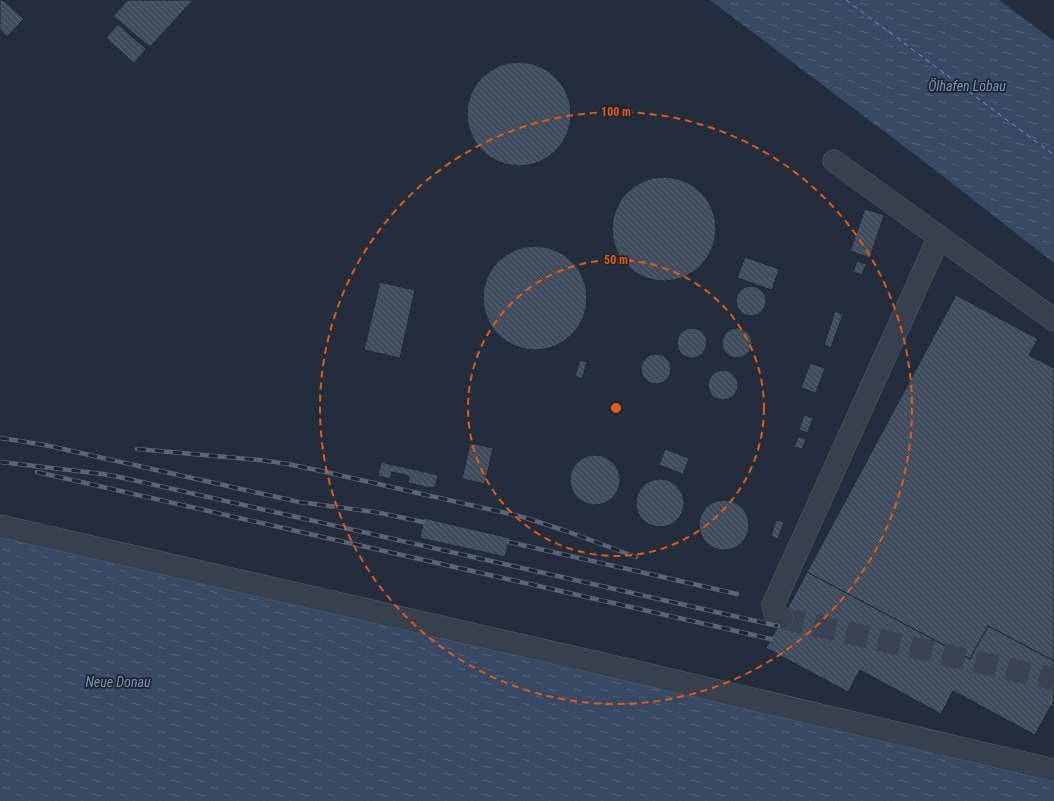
<svg xmlns="http://www.w3.org/2000/svg" width="1054" height="801" font-family="'Roboto Condensed',sans-serif">
	<style>
		.water { fill: url(#water-ripples) }
		.lines { fill: none; stroke-linecap: round; stroke-linejoin: round }
		.ferry { stroke: #7a91b2; stroke-width: 1; stroke-dasharray: 5 4; stroke-linecap: butt }
		.building { fill: url(#building-back-hatch); stroke: #1e2734 }
		.minor-tunnel { stroke: #394352; stroke-width: 22; stroke-dasharray: 22 11; stroke-linecap: butt }
		.minor-casing { stroke: #555e6b; stroke-width: 23 }
		.minor { stroke: #37404d; stroke-width: 22 }
		.rail-casing { stroke: #596475; stroke-width: 4.5 }
		.rail { stroke: #1c2532; stroke-width: 3; stroke-dasharray: 9; stroke-linecap: butt }
		.ring { fill: none; stroke: #e8590c; stroke-width: 2; stroke-dasharray: 7 5 }
		.labels { text-anchor: middle; stroke-width: 3.5; stroke-linejoin: round; paint-order: stroke }
		.water-label { font-size: 14px; font-style: italic; fill: #7a91b2; stroke: #1c2532 }
		.centre { fill: #e8590c; stroke: #1c2532; stroke-width: 2 }
		.ring-label { font-size: 12px; text-anchor: middle; font-weight: bold; fill: #e8590c; stroke: #1c2532; stroke-width: 3.5; stroke-linejoin: round; paint-order: stroke }
	</style>
	<defs>
		<pattern id="water-ripples" width="26" height="14" patternUnits="userSpaceOnUse"><rect width="26" height="14" fill="#364965"/><path d="M2 4q2-2 4 0t4 0M15 11q2-2 4 0t4 0" fill="none" stroke="#51617a"/></pattern>
		<pattern id="building-back-hatch" width="6" height="6" patternUnits="userSpaceOnUse"><rect width="6" height="6" fill="#3f4c5d"/><path d="M-1 5l2 2M0 0l6 6M5-1l2 2" fill="none" stroke="#586473"/></pattern>
	</defs>
	<rect width="100%" height="100%" fill="#232e3d"/>
	<g class="water">
		<polygon points="710,0 999,0 1054,41 1054,263 930,166"/>
		<polygon points="0,537 114,560 1054,779 1054,801 0,801"/>
	</g>
	<g class="lines">
		<polyline class="ferry" points="846,0 1054,155"/>
	</g>
	<g class="building">
		<polygon points="0,0 3,0 24,19 7,37 0,30"/>
		<polygon points="128,0 193,0 150,47 113,16"/>
		<polygon points="118,24 146,49 134,63 106,38"/>
		<circle cx="519" cy="114" r="52"/>
		<circle cx="664" cy="229" r="52"/>
		<polygon points="865,209 884,215 870,258 850,251"/>
		<circle cx="535" cy="298" r="52"/>
		<polygon points="745,257 779,269 772,290 737,278"/>
		<polygon points="857,261 866,264 862,275 853,272"/>
		<polygon points="380,282 415,290 400,358 364,350"/>
		<circle cx="751" cy="301" r="15"/>
		<polygon points="956,295 1038,339 1029,355 1054,368 1054,661 988,626 970,659 807,572"/>
		<polygon points="835,311 843,314 831,348 824,345"/>
		<circle cx="692" cy="343" r="15"/>
		<circle cx="737" cy="343" r="15"/>
		<circle cx="656" cy="369" r="15"/>
		<polygon points="580,360 587,362 582,379 575,376"/>
		<polygon points="810,363 825,368 816,393 801,388"/>
		<circle cx="723" cy="385" r="15"/>
		<polygon points="804,415 813,418 808,433 799,430"/>
		<polygon points="798,437 806,439 802,449 794,447"/>
		<polygon points="470,443 493,448 485,484 462,479"/>
		<polygon points="665,449 689,458 683,474 659,465"/>
		<circle cx="595" cy="480" r="25"/>
		<polygon points="381,462 438,475 435,488 431,487 430,488 408,483 409,476 392,472 390,479 378,476"/>
		<circle cx="660" cy="503" r="24"/>
		<circle cx="724" cy="525" r="25"/>
		<polygon points="424,518 510,538 505,557 420,538"/>
		<polygon points="776,520 784,522 778,539 771,536"/>
		<polygon points="807,572 970,659 988,626 1054,661 1054,700 1035,735 953,691 941,714 860,670 848,692 766,648"/>
	</g>
	<g class="lines">
		<polyline class="minor-tunnel" points="782,618 1054,679"/>
		<defs>
			<g id="minor">
				<polyline points="834,161 1054,320"/>
				<path d="M0,526C352,605 703,687 1054,770"/>
				<polyline points="782,618 775,613 773,605 939,237"/>
			</g>
		</defs>
		<use href="#minor" class="minor-casing"/>
		<use href="#minor" class="minor"/>
		<defs>
			<g id="rail">
				<polyline points="0,438 45,445 299,502 375,512 423,522"/>
				<polyline points="137,449 260,460 288,464 321,471 523,517 566,531 636,557"/>
				<polyline points="0,462 103,474 124,478 778,626"/>
				<polyline points="37,472 771,639"/>
				<polyline points="509,542 737,594"/>
				<polyline points="1052,703 1054,703"/>
			</g>
		</defs>
		<use href="#rail" class="rail-casing"/>
		<use href="#rail" class="rail"/>
	</g>
	<g class="ring">
		<circle cx="616" cy="408" r="148"/>
		<circle cx="616" cy="408" r="296"/>
	</g>
	<g class="labels">
		<g class="water-label">
			<text x="967" y="91">Ölhafen Lobau</text>
			<text x="118" y="687">Neue Donau</text>
		</g>
	</g>
	<circle cx="616" cy="408" r="6" class="centre"/>
	<g class="ring-label">
		<text x="616" y="116">100 m</text>
		<text x="616" y="264">50 m</text>
	</g>
</svg>
